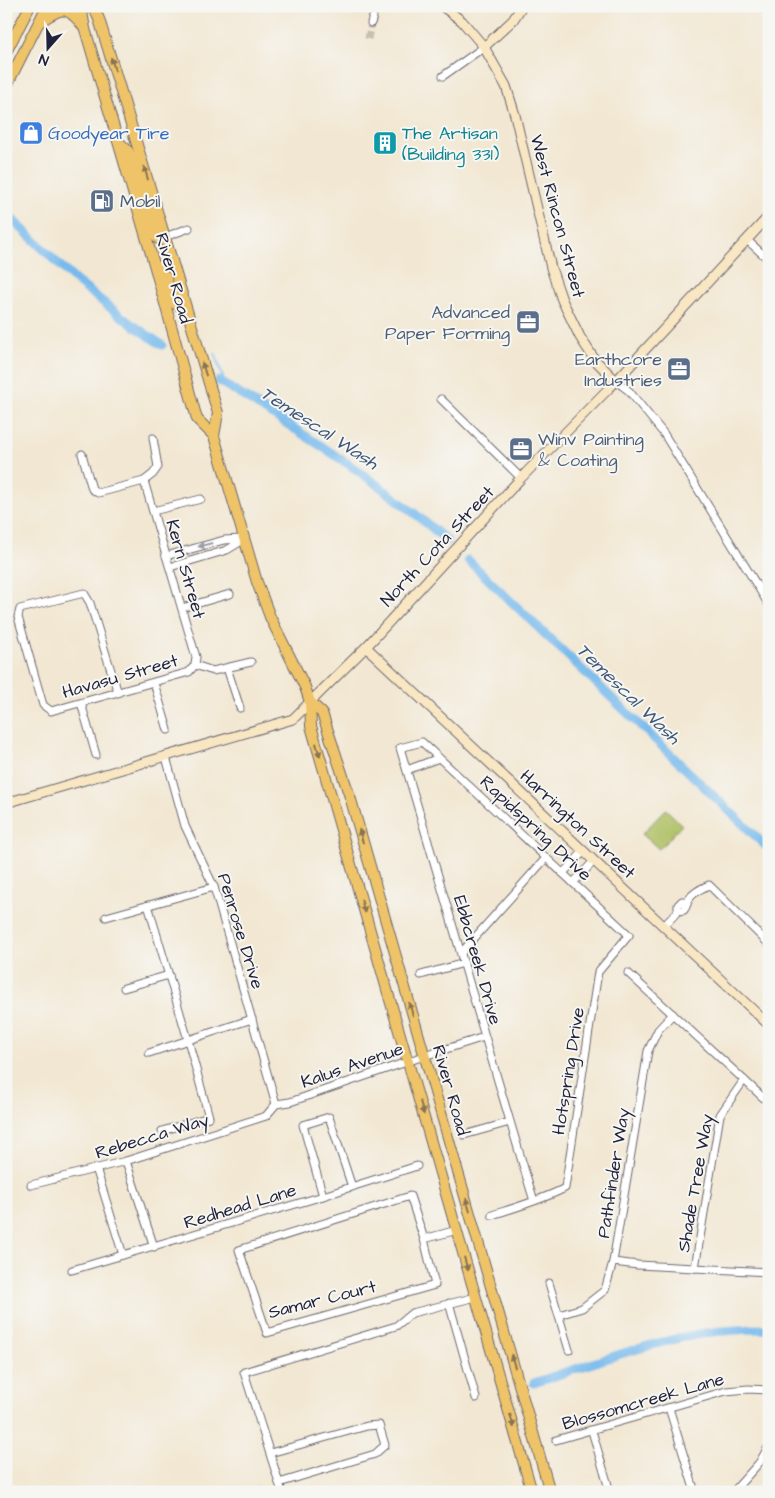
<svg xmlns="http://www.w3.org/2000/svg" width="775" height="1498" font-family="'Architects Daughter',sans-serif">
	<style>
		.green { fill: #adbf62; stroke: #68704e }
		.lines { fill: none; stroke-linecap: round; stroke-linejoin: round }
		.stream { stroke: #77baed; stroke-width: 2.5 }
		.canal { stroke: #77baed; stroke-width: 9 }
		.street-tunnel { stroke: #c8c0b4; stroke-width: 7; stroke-dasharray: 7 3.5; stroke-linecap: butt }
		.street-casing { stroke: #6b6770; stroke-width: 9 }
		.secondary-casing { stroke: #6b6770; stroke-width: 11 }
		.primary-casing { stroke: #6b6770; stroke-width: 12 }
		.street { stroke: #fff; stroke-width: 7 }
		.secondary { stroke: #f9e7c3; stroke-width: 9 }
		.primary { stroke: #efc469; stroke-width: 10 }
		.oneway { fill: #887352 }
		.oneway2 { fill: #9c9ca7 }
		.labels { text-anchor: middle; stroke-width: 4; stroke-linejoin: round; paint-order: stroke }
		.shop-label { font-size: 18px; fill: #366cbe; stroke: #f6f6f2; text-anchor: start }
		.culture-label { font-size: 18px; fill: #0d838f; stroke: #f6f6f2; text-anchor: start }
		.service-label { font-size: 18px; fill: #4e5e75; stroke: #f6f6f2; text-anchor: start }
		.street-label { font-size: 18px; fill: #22223b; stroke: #f6f6f2 }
		.water-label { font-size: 19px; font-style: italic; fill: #405779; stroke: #f6f6f2 }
	</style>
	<rect width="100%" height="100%" fill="#f6f6f2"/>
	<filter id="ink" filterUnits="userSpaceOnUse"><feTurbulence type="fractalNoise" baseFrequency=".02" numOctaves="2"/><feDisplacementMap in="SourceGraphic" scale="10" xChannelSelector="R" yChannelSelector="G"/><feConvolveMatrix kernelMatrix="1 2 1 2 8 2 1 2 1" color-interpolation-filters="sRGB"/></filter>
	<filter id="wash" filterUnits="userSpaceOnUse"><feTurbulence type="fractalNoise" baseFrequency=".0096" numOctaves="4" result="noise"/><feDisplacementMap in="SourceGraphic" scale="20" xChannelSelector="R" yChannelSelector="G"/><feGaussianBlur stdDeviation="1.12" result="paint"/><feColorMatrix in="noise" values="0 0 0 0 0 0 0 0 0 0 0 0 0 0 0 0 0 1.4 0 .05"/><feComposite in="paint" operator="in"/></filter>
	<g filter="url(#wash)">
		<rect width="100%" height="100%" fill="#f2e7d2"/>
		<polygon class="green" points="666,809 682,825 659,849 642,834"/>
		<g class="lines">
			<g class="stream">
				<polyline points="215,354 225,384"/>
				<polyline points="254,1492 257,1487"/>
			</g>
			<g class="canal">
				<polyline points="6,213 76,281 130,323 162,345"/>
				<path d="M219,381C298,431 377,478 447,541"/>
				<polyline points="468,560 769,849"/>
				<path d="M534,1383C588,1365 643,1344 700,1334C723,1330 746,1329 769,1329"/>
			</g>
		</g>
	</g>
	<g filter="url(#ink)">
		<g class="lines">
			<polyline class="street-tunnel" points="368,39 371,23"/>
			<defs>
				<g id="street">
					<polyline points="371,23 373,17"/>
					<polyline points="443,76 484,47"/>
					<polyline points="165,237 189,228"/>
					<polyline points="747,240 769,260"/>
					<polyline points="616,381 629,391 664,434 769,605"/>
					<polyline points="441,399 521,478"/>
					<polyline points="82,454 92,489 98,493 144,481 153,474 158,467 153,438"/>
					<polyline points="144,481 196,657 195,665"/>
					<polyline points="153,511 201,499"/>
					<polyline points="166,556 224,540 242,539"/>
					<polyline points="170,567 227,550 245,539"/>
					<polyline points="182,608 230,594"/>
					<polyline points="195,665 213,671 251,662"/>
					<polyline points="227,668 240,708"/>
					<polyline points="154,683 168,730"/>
					<polyline points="118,693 90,603 84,593 20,609 18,617 43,705 51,711 189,672 195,665"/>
					<polyline points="81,703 96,755"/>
					<polyline points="166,757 185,826 214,887 276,1104 290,1102 424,1056 484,1037"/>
					<polyline points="407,770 439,758"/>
					<polyline points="563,873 584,851"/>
					<polyline points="573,883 594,861"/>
					<polyline points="148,905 188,1040 209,1117 162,1131"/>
					<path d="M678,911L684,910C687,906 687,903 689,899C693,892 702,888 709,885L769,944"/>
					<polyline points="106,917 214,887"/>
					<polyline points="664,926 678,911 678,905 682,901 687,901"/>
					<polyline points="461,953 546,858"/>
					<polyline points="628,973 769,1103"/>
					<polyline points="421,975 464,963"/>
					<polyline points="124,988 169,975"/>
					<polyline points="149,1053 252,1019"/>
					<polyline points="464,1135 510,1122"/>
					<polyline points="126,1161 154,1247"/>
					<polyline points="96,1168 123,1255"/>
					<polyline points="31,1185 126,1161 266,1116 276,1104"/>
					<polyline points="323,1196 303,1125 329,1117 352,1187"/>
					<polygon points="410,1196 424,1239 435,1285 267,1333 239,1250"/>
					<path d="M492,1215C517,1207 542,1200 565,1188L598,972L629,935L422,742L400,748C446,899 488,1051 534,1201"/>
					<polyline points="424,1239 457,1230"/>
					<polyline points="613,1262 638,1265 769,1272"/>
					<polyline points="695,1268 720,1115 744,1080"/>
					<polyline points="72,1270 323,1196 417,1166"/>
					<polyline points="549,1283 569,1350"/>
					<polyline points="449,1303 476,1398"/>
					<polyline points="559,1315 582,1308 605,1290 613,1262 648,1051 658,1030 673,1014"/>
					<polyline points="669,1408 695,1492"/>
					<polyline points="592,1431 610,1492"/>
					<polyline points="556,1440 726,1391 748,1389 769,1390"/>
					<polyline points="270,1453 367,1426 379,1425 385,1445 375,1454 279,1483"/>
					<polyline points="282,1492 244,1372 396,1326 412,1313 476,1297"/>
					<polyline points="733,1492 759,1463 769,1446"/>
				</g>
				<g id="secondary">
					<polyline points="442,6 462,21 484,47 506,86 515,115 551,268 562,300 580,337 595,360 616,381"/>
					<polyline points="484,47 513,20 522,6"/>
					<polyline points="366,647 769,1025"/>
					<polyline points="6,803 293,719 366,647 521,478 616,381 769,216"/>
				</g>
				<g id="primary">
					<polyline points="81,6 85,29 154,264 197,419 214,436"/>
					<polyline points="93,6 99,19 218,413 214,436 257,582 270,617 305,687 310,702 311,726 532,1492"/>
					<path d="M41,21C63,6 67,6 84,27"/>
					<polyline points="6,52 30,6"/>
					<polyline points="6,87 47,6"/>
					<polyline points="121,144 128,151 131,157 156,237 160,240 165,237"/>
					<polyline points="157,267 165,276 175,304 185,307"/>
					<polyline points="310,702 322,713 351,800 550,1492"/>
				</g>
			</defs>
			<use href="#street" class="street-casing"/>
			<use href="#secondary" class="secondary-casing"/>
			<use href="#primary" class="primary-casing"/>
			<use href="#street" class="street"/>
			<use href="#secondary" class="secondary"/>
			<use href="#primary" class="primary"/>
		</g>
		<defs><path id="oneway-solid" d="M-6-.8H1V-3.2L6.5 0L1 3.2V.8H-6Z" transform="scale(1.25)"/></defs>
		<g class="oneway">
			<use href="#oneway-solid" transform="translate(113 64) rotate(-107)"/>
			<use href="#oneway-solid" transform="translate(146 173) rotate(-107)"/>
			<use href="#oneway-solid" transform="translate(204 369) rotate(-107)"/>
			<use href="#oneway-solid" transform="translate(318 750) rotate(74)"/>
			<use href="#oneway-solid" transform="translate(361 836) rotate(-106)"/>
			<use href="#oneway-solid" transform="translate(363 906) rotate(74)"/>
			<use href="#oneway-solid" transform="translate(411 1009) rotate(-106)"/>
			<use href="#oneway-solid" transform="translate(422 1108) rotate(74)"/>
			<use href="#oneway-solid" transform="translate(468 1205) rotate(-106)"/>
			<use href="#oneway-solid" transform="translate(466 1264) rotate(74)"/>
			<use href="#oneway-solid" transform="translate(513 1361) rotate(-106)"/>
			<use href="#oneway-solid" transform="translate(512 1421) rotate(74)"/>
		</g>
		<use class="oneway2" href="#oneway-solid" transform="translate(205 545) rotate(165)"/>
	</g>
	<defs>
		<symbol id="shop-square" viewBox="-11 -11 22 22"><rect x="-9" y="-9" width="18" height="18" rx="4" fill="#3f7fe0" stroke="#f6f6f2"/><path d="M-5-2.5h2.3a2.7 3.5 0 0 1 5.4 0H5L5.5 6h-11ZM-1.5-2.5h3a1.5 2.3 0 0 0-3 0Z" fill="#fff"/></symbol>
		<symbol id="building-square" viewBox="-11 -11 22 22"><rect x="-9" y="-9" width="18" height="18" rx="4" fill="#0f9aa8" stroke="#f6f6f2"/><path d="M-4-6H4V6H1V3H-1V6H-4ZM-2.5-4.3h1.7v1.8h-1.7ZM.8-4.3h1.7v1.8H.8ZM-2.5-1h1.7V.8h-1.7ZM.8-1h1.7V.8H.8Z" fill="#fff"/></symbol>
		<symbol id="fuel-square" viewBox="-11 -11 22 22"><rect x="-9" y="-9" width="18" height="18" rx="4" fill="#5c6f8a" stroke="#f6f6f2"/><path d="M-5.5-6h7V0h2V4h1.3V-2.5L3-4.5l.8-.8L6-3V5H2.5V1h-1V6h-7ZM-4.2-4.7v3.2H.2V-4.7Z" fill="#fff"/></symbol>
		<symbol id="office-square" viewBox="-11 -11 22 22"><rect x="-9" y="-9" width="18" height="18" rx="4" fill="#5c6f8a" stroke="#f6f6f2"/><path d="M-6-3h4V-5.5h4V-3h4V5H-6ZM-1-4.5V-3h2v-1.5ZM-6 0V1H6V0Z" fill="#fff"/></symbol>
	</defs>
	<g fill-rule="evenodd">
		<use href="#shop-square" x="17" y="119" width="28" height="28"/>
		<use href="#building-square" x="371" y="129" width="28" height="28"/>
		<use href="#fuel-square" x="88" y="187" width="28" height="28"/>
		<use href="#office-square" x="514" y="308" width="28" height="28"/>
		<use href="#office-square" x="665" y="355" width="28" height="28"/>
		<use href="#office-square" x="507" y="435" width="28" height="28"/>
	</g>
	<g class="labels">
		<g class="shop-label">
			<text x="48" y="139">Goodyear Tire</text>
		</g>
		<g class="culture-label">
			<text x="402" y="139">The Artisan<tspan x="402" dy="21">(Building 331)</tspan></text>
		</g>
		<g class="service-label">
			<text x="120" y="207">Mobil</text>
			<text x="510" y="318" text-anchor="end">Advanced<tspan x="510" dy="21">Paper Forming</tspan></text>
			<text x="662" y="365" text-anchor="end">Earthcore<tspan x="662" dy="21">Industries</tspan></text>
			<text x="538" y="445">Winv Painting<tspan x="538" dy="21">&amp; Coating</tspan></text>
		</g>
		<g class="street-label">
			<text transform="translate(558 216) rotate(75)" y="6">West Rincon Street</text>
			<text transform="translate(174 278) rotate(74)" y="6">River Road</text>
			<text transform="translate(437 546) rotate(-47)" y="6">North Cota Street</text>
			<text transform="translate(186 569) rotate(74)" y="6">Kern Street</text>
			<text transform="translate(120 676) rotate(-16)" y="6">Havasu Street</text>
			<text transform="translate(578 824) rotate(43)" y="6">Harrington Street</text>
			<text transform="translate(536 828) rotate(43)" y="6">Rapidspring Drive</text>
			<text transform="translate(241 931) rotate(73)" y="6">Penrose Drive</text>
			<text transform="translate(478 960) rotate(74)" y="6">Ebbcreek Drive</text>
			<text transform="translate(352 1065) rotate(-19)" y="6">Kalus Avenue</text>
			<text transform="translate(568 1071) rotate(-81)" y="6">Hotspring Drive</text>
			<text transform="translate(451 1090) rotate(74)" y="6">River Road</text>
			<text transform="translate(152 1136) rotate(-17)" y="6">Rebecca Way</text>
			<text transform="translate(613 1173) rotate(-81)" y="6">Pathfinder Way</text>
			<text transform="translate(695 1183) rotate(-80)" y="6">Shade Tree Way</text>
			<text transform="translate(240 1206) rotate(-17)" y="6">Redhead Lane</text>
			<text transform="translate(322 1299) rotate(-14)" y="6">Samar Court</text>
			<text transform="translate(643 1401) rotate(-16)" y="6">Blossomcreek Lane</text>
		</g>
		<g class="water-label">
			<text transform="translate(320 427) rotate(33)" y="7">Temescal Wash</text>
			<text transform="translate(629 693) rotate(44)" y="7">Temescal Wash</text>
		</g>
	</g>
	<rect width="775" height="1498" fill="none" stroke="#f6f6f2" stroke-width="25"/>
	<g transform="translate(48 48) rotate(200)" stroke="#f6f6f2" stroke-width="4" paint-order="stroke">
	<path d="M0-4L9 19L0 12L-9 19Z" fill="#22223b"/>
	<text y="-8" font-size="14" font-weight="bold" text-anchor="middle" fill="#22223b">N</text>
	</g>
</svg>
